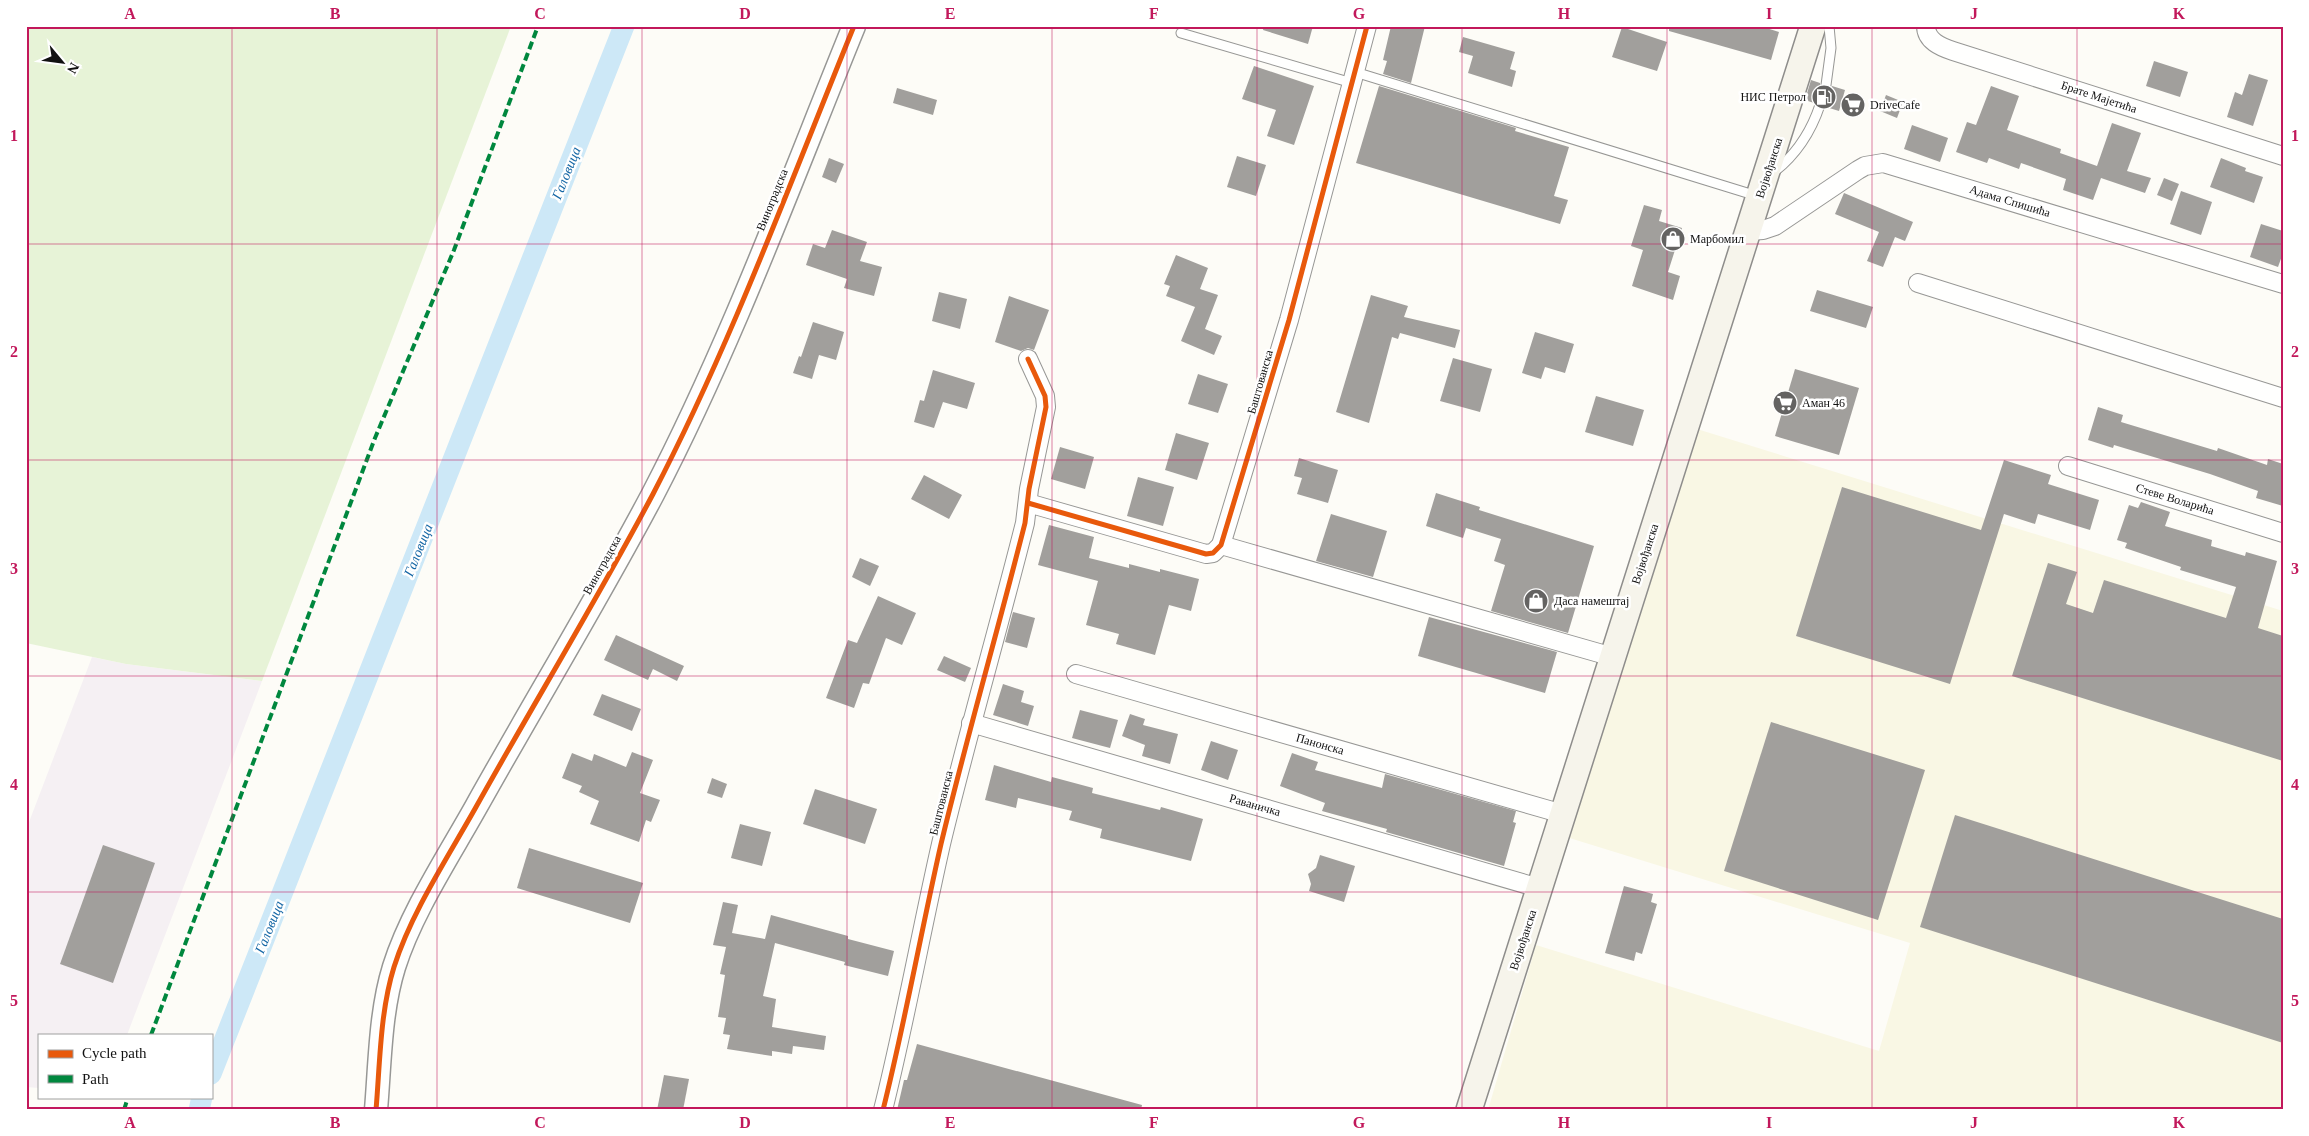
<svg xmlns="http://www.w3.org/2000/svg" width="2309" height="1136" font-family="Georgia,serif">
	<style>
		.industrial { fill: #f5f0f3 }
		.farmland { fill: #f9f7e4 }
		.green { fill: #e7f3d7 }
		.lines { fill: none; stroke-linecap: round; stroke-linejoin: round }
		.canal { stroke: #cde8f7; stroke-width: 21 }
		.building { fill: #a19f9c }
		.service-casing { stroke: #979795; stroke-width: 11 }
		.minor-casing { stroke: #979795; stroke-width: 20 }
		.tertiary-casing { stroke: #979795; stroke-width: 25 }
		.secondary-casing { stroke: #8e8d8b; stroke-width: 28 }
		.service { stroke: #fffffe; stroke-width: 9 }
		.minor { stroke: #fffffe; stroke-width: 18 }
		.tertiary { stroke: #fffffe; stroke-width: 22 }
		.secondary { stroke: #f6f4eb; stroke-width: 25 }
		.quiet { stroke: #00873e; stroke-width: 4; stroke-dasharray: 8 4; stroke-linecap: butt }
		.cycleway-casing { stroke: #fff; stroke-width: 8 }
		.cycleway { stroke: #e8590c; stroke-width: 5 }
		.grid { fill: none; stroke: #c2185b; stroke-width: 1; stroke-opacity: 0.55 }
		.labels { text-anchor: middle; stroke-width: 5; stroke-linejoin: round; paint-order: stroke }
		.poi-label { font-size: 12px; fill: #111; stroke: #fff; text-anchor: start }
		.street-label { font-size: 12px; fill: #111; stroke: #fff }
		.water-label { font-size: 14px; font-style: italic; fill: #1768a6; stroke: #fff }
		.neatline { fill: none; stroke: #c2185b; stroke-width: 2 }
		.grid-label { font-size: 16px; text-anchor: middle; font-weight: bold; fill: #c2185b }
	</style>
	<rect width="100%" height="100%" fill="#fdfcf7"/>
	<polygon class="industrial" points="92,657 126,664 262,681 127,1035 39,1035 39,1088 26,1087 26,830"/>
	<polygon class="farmland" points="1697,429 2283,611 2283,1110 1488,1110 1536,945 1879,1051 1910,943 1563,836"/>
	<polygon class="green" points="26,26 511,26 262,681 126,664 26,643"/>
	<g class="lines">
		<g class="canal">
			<polyline points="211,1074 624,26"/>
			<polyline points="199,1110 202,1097"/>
		</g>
	</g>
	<g class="building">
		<polygon points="1264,26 1313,26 1308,44 1263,30"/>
		<polygon points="1391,26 1425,26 1411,83 1383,74 1387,61 1383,60"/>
		<polygon points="1669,26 1760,26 1779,32 1771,60 1669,31"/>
		<polygon points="1622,27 1667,42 1657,71 1612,57"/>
		<polygon points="1463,37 1515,52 1510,69 1516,71 1512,87 1468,73 1473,56 1459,52"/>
		<polygon points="2154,61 2188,72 2180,97 2146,86"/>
		<polygon points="1254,66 1314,86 1294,145 1267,136 1276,110 1242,99"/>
		<polygon points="2249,74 2268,80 2253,126 2227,117 2235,92 2242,95"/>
		<polygon points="1811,80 1820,83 1820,88 1825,91 1829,91 1832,86 1845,90 1839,111 1826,107 1825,101 1822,99 1816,100 1814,103 1805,100"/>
		<polygon points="1379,86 1516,128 1515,131 1569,147 1554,196 1568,200 1560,224 1356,163"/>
		<polygon points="1991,86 2019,96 2007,130 2061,149 2060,153 2097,166 2112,123 2141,133 2127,171 2151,178 2145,193 2101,178 2093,200 2063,190 2066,179 2021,163 2019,169 1989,158 1987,163 1956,152 1967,122 1976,125"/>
		<polygon points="897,88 937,100 933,115 893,103"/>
		<polygon points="1886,95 1903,102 1897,118 1880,111"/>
		<polygon points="1912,125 1948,138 1940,162 1904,149"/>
		<polygon points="1237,156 1266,165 1256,196 1227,187"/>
		<polygon points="829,158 844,164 836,183 822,177"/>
		<polygon points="2221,158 2246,168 2245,171 2263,177 2254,203 2210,187"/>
		<polygon points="2164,178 2179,184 2172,201 2157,195"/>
		<polygon points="2181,191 2212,202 2201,235 2170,224"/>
		<polygon points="1844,193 1913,222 1905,241 1895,237 1883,267 1867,261 1879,232 1835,214"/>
		<polygon points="1644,205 1662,210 1659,221 1682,228 1668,272 1680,276 1673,300 1632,286 1643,250 1631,246"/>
		<polygon points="2261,224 2283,231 2283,253 2278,267 2250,257"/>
		<polygon points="832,230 867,242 860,261 882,267 874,296 844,288 847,279 806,265 813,244 825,248"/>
		<polygon points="1176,255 1208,268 1200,289 1218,295 1205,329 1222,336 1214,355 1181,341 1195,307 1166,296 1170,286 1164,284"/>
		<polygon points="1817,290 1873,307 1866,328 1810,311"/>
		<polygon points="939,292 967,299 960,329 932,321"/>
		<polygon points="1371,295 1408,306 1404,317 1460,330 1455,348 1400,333 1398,339 1392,337 1369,423 1336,412"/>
		<polygon points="1009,296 1049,310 1034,350 1028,348 1021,351 995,342"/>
		<polygon points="813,322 844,332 836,360 819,355 812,379 793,373 799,356 801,357"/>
		<polygon points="1535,332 1574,344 1565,373 1545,367 1541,379 1522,373"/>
		<polygon points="1453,358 1492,369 1480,412 1440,401"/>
		<polygon points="1795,369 1859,388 1839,455 1775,436"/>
		<polygon points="933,370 975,383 967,409 943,402 934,428 914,422 920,400 924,401"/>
		<polygon points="1198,374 1228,384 1218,413 1188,404"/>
		<polygon points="1596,396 1644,410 1633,446 1585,432"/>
		<polygon points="2098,407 2123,415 2121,422 2217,451 2218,448 2267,465 2268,459 2283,464 2283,506 2256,498 2258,491 2210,474 2114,445 2113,448 2088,440"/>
		<polygon points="1176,433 1209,443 1197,480 1165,470"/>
		<polygon points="1060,447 1094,457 1085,489 1051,479"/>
		<polygon points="1299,458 1338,470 1328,503 1297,494 1302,478 1294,476"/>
		<polygon points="2004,460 2051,475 2048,484 2099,500 2090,530 2038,514 2035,524 2004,514 1950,684 1796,636 1842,487 1981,530"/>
		<polygon points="924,475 962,495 949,519 911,499"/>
		<polygon points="1138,477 1174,487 1163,526 1127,516"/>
		<polygon points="1436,493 1480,507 1479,510 1594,546 1568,633 1491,611 1505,565 1494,561 1501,539 1466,528 1463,538 1426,526"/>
		<polygon points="2141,502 2170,512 2165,526 2212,540 2211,546 2245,556 2246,552 2277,561 2258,628 2283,636 2283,761 2012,676 2048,563 2077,572 2066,604 2093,613 2104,580 2226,618 2236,587 2180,570 2181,567 2125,548 2127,543 2117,540 2129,505 2138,508"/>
		<polygon points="1331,514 1387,531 1373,577 1316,561"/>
		<polygon points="1049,525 1094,537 1089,558 1129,568 1129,564 1160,572 1160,569 1199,579 1191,611 1169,605 1155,655 1116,644 1119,634 1086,625 1098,581 1038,565"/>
		<polygon points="860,558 879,566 870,586 852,577"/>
		<polygon points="878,596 916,613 902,645 886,638 869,684 863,683 854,708 826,698 848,640 857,643"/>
		<polygon points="1013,612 1035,618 1027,648 1005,642"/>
		<polygon points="1429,617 1557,652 1545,693 1418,656"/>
		<polygon points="616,635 684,666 677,681 653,669 648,680 604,660"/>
		<polygon points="944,656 971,668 965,682 937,670"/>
		<polygon points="1003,684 1024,691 1021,702 1034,706 1028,726 993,715"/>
		<polygon points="602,694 641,709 632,731 593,715"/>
		<polygon points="1080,710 1118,720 1110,748 1072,738"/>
		<polygon points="1130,714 1145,719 1143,725 1178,734 1170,764 1142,756 1145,745 1122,736"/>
		<polygon points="1771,722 1925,770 1878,920 1724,871"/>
		<polygon points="1211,741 1238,750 1228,780 1201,770"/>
		<polygon points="632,752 653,760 640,793 660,800 651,822 646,820 639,842 590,824 599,801 579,792 582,786 562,778 572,753 592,761 594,754 626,767"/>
		<polygon points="1292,753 1318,762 1315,770 1382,788 1385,774 1516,811 1513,822 1516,823 1504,866 1386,832 1387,829 1322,811 1325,803 1280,786"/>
		<polygon points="994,765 1051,782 1052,777 1093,788 1092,793 1160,810 1161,807 1203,819 1191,861 1100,838 1102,829 1069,820 1072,811 1018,798 1016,808 985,800"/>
		<polygon points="712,778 727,784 722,798 707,793"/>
		<polygon points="815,789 877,809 865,844 803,824"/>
		<polygon points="1955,815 2283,919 2283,1043 1920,927"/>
		<polygon points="740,824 771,832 762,866 731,858"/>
		<polygon points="103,845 155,863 113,983 60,964"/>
		<polygon points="529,848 643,883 630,923 517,888"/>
		<polygon points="1320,855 1355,866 1344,902 1309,891 1311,884 1308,874 1316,868"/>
		<polygon points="1624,886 1653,894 1651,902 1657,904 1642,954 1636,952 1634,961 1605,953"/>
		<polygon points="723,902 738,905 732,933 765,939 771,915 848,936 848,939 894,951 888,976 844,965 845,962 775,943 763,996 776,999 772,1027 826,1036 824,1050 793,1046 792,1054 772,1051 772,1056 727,1049 730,1035 723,1034 726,1018 718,1017 725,975 720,974 726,947 713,945"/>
		<polygon points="917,1044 1142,1105 1141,1110 897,1110 904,1080 907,1080"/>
		<polygon points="664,1075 689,1079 683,1110 657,1110"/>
	</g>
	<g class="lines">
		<defs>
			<g id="service">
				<polyline points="1181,33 1352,83"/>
				<polyline points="1355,72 1757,196"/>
				<polyline points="1826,85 1831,48 1829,26"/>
				<path d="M1774,172C1797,154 1811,132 1820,105"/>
			</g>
			<g id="minor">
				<path d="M1926,26C1926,41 1941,47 1953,51L2283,156"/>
				<polyline points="1749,231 1763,230 1775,226 1858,170 1865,166 1883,163 2283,284"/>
				<polyline points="1918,283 2283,398"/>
				<polyline points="2068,466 2283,533"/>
				<polyline points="1028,503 1206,554 1213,553 1221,545 1289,320 1367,26"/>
				<polyline points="1221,545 1613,657"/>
				<polyline points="1076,674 1563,814"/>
				<polyline points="971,723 1539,888"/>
				<path d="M883,1110C905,1022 921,932 941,844C967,736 998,630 1025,523L1029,489L1046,407L1045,396L1028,359"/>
			</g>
			<path id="tertiary" d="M376,1110C380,1063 380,1012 394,967C411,913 448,857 476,807C534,703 597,600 653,494C731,344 790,183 854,26"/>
			<polyline id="secondary" points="1469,1110 1813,26"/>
		</defs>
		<use href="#service" class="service-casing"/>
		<use href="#minor" class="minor-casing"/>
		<use href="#tertiary" class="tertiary-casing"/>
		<use href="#secondary" class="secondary-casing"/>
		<use href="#service" class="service"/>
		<use href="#minor" class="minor"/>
		<use href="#tertiary" class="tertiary"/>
		<use href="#secondary" class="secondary"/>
		<g class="quiet">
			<polyline points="151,1035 375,438 454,250 538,26"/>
			<polyline points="124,1110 128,1097"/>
		</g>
		<defs>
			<g id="cycleway">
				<polyline points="1028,503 1206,554 1213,553 1221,545 1289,320 1367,26"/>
				<path d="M376,1110C380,1063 380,1012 394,967C411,913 448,857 476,807C534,703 597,600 653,494C731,344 790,183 854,26"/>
				<path d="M883,1110C905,1022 921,932 941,844C967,736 998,630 1025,523L1029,489L1046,407L1045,396L1028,359"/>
			</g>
		</defs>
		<use href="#cycleway" class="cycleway-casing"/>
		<use href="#cycleway" class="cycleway"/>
	</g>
	<path class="grid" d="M232,26V1110M437,26V1110M642,26V1110M847,26V1110M1052,26V1110M1257,26V1110M1462,26V1110M1667,26V1110M1872,26V1110M2077,26V1110M26,244H2283M26,460H2283M26,676H2283M26,892H2283"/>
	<defs>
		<symbol id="fuel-disc" viewBox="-11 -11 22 22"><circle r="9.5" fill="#646362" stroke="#fff"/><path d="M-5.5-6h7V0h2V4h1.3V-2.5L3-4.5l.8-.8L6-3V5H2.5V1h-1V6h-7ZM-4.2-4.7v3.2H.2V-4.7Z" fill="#fff"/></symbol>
		<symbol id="supermarket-disc" viewBox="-11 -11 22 22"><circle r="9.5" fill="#646362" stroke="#fff"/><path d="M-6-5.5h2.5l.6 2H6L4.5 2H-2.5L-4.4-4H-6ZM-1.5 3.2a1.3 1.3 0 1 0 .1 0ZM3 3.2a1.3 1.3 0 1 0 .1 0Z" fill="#fff"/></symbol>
		<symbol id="shop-disc" viewBox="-11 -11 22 22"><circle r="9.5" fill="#646362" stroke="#fff"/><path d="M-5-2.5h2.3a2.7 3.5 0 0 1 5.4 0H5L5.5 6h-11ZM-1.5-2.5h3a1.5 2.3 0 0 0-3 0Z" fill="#fff"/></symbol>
	</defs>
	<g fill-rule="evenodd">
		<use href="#fuel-disc" x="1810" y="83" width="28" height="28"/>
		<use href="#supermarket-disc" x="1839" y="91" width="28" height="28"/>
		<use href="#shop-disc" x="1659" y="225" width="28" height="28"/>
		<use href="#supermarket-disc" x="1771" y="389" width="28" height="28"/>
		<use href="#shop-disc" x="1522" y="587" width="28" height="28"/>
	</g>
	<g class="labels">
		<g class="poi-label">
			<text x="1806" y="101" text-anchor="end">НИС Петрол</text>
			<text x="1870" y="109">DriveCafe</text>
			<text x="1690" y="243">Марбомил</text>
			<text x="1802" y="407">Аман 46</text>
			<text x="1554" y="605">Даса намештај</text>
		</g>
		<g class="street-label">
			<text transform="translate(2099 97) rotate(18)" y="4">Брате Мајетића</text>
			<text transform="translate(1769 168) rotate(-72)" y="4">Војвођанска</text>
			<text transform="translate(772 200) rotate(-68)" y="4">Виноградска</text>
			<text transform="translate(2010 201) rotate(17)" y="4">Адама Спишића</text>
			<text transform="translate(1260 382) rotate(-74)" y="4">Баштованска</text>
			<text transform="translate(2175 499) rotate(17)" y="4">Стеве Воларића</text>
			<text transform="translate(1645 554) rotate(-72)" y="4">Војвођанска</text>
			<text transform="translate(602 565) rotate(-61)" y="4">Виноградска</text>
			<text transform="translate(1320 744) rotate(16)" y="4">Панонска</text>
			<text transform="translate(941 803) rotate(-76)" y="4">Баштованска</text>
			<text transform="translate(1255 805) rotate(16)" y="4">Раваничка</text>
			<text transform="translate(1523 940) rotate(-72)" y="4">Војвођанска</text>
		</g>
		<g class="water-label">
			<text transform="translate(566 173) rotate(-68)" y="5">Галовица</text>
			<text transform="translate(418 550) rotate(-68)" y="5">Галовица</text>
			<text transform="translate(269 927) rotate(-68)" y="5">Галовица</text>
		</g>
	</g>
	<rect width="2309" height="1136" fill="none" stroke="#ffffff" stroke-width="55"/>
	<rect x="38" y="1034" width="175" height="65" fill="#ffffff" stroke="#a0a0a0"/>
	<rect x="48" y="1050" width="25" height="8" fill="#e8590c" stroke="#a0a0a0"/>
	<text x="82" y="1058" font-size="15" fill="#111111">Cycle path</text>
	<rect x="48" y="1075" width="25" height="8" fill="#00873e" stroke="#a0a0a0"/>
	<text x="82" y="1084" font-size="15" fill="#111111">Path</text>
	<g transform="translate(62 62) rotate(119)" stroke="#ffffff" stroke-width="4" paint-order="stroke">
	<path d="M0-4L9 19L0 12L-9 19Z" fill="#111111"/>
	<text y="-8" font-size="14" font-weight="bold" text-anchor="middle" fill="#111111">N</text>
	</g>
	<rect x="28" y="28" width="2254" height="1080" class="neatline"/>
	<g class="grid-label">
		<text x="130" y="19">A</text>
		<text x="335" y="19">B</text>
		<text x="540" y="19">C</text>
		<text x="745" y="19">D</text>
		<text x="950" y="19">E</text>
		<text x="1154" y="19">F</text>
		<text x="1359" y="19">G</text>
		<text x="1564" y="19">H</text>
		<text x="1769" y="19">I</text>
		<text x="1974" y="19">J</text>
		<text x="2179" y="19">K</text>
		<text x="14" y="141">1</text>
		<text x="2295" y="141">1</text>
		<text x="14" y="357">2</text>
		<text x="2295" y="357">2</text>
		<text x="14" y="574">3</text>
		<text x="2295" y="574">3</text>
		<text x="14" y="790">4</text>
		<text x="2295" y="790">4</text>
		<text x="14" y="1006">5</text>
		<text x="2295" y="1006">5</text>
		<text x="130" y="1128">A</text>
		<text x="335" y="1128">B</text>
		<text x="540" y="1128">C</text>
		<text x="745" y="1128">D</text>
		<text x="950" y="1128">E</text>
		<text x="1154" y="1128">F</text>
		<text x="1359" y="1128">G</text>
		<text x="1564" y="1128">H</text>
		<text x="1769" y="1128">I</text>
		<text x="1974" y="1128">J</text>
		<text x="2179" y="1128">K</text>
	</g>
</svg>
